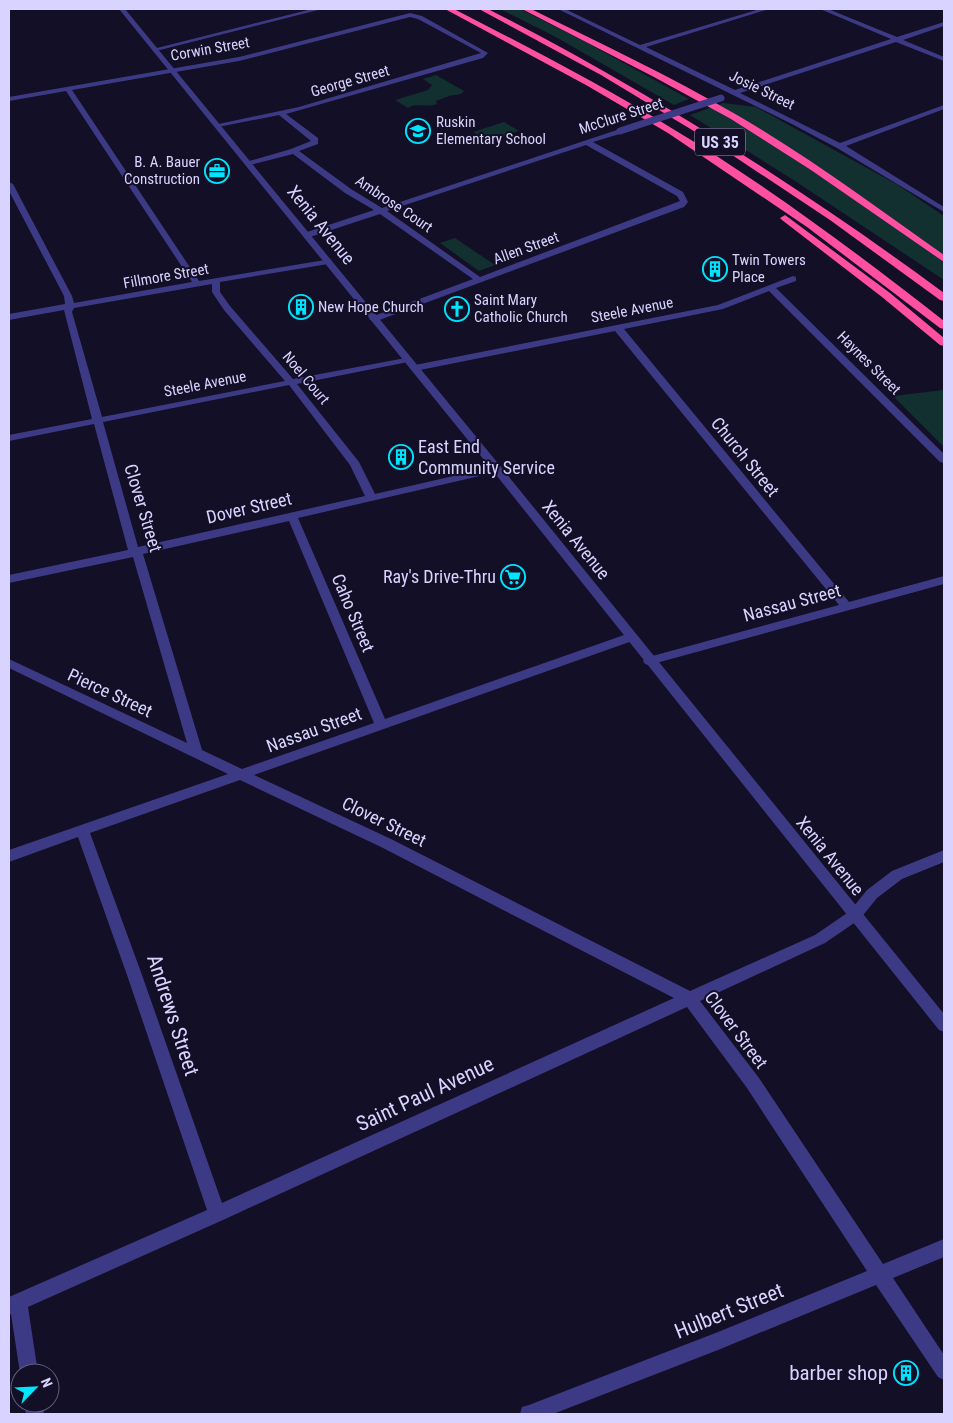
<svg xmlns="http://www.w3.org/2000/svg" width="953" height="1423" font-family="'Roboto Condensed',sans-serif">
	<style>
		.green { fill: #12302f }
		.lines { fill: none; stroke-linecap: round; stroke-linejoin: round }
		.minor { fill: #3d3a85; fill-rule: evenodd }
		.tertiary { fill: #3d3a85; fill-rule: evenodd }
		.motorway { fill: #ff4fa3; fill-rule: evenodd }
		.minor-bridge { stroke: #3d3a85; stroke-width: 7 }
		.labels { text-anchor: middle; stroke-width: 4; stroke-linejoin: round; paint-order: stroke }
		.far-street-label { font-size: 15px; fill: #d9d4ff; stroke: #130f26 }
		.far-poi-label { font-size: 15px; fill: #d9d4ff; stroke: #130f26; text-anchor: start }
		.shield { fill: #130f26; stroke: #9e99be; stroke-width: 1 }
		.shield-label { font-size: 16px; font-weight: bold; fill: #d9d4ff }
		.street-label { font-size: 18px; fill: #d9d4ff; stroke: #130f26 }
		.poi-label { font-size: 18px; fill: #d9d4ff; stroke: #130f26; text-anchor: start }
		.near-street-label { font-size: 21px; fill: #d9d4ff; stroke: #130f26 }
		.near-poi-label { font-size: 21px; fill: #d9d4ff; stroke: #130f26; text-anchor: end }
	</style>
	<rect width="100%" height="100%" fill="#130f26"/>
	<g class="green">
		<polygon points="500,9 520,9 582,40 689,99 674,105 554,36"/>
		<path d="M436,75L464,91L461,94L449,96L436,101L437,104C426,108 416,102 408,108L395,100L428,90L432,85L423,79Z"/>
		<polygon points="723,103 756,107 898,185 944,216 944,280 795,181 690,115"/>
		<polygon points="504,122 519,131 488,141 473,132"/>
		<polygon points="455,238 495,265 479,271 440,243"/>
		<polygon points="944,390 944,447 893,396"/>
	</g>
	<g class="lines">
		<g class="minor">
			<polygon points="312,9 322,9 156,51 153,49"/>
			<polygon points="558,9 565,9 640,45 760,9 769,9 646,47 735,90 891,39 820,9 828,9 897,37 944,22 944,26 903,40 944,57 944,61 896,42 740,93 840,143 944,105 944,109 846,146 944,207 944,212 837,148 790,123"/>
			<path d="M410,13L422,16L488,53L483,58L286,114L318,138V144L299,151L351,189L382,208L620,129L624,131L623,133L593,142L683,192L688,202L684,207L374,322L369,319L371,317L473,279L380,214L310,237H304V233L374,210L345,193L293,154L246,166V162L291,149L311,141L279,115L218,127L214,125L299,107L481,53L418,19L410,17L239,61L72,90L199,281L331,259V263L328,264L220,282V292L230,306L293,379L411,357V361L408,362L297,384L359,462L375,494L497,466L502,469L497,472L298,518L385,719L627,634L631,633L637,637L635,640L254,775L391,839L690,991L815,935L850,911L867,890L892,871L944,850V862L902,879L877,898L860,919L825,943L700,1001L759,1078L883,1264L944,1239V1257L893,1278L944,1355V1380L938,1377L876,1285L718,1350L553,1414H520L522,1407L529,1405L718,1332L867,1271L747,1088L687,1007L223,1220L28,1307L38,1373H20L11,1314L9,1315V1297L207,1210L127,975L78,837L9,862V850L228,774L9,668V659L187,743L133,557L9,583V575L128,550L94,424L9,441V435L92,419L64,310L9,320V314L65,304L64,296L9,191V182L13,184L72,296L74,303L192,282L66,91L9,101V97L239,57ZM586,145L677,196L680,201L480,277L387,211ZM212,284V292L224,310L285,381L102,417L72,312L74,308ZM289,385L350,465L365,496L138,547L103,422ZM289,521L374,723L242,769L202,750L143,554ZM240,780L381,847L674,998L222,1203L142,975L90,833Z"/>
			<polygon points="793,276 796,277 796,281 776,288 944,454 944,463 940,462 769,291 723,309 624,329 849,602 944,576 944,584 649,665 645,664 643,661 645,658 839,605 615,331 415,371 410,368 415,365 718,305"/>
			<polygon points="24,1403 42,1403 44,1414 26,1414"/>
		</g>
		<polygon class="tertiary" points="119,9 125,9 501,467 944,1014 944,1032 939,1030 493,471"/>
		<g class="motorway">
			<path d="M445,9H454C528,47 602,85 673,129C768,186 857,253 944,321V329L940,328L807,227L668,133L586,85Z"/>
			<path d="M479,9H488C649,91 799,186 944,293V301L940,300L830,220L717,145L601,75Z"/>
			<path d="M522,9H531C600,43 670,76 737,115C809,157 876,207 944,255V262L811,170L731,119L654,77Z"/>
			<polygon points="785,215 890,293 944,338 944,346 940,345 882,297 782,220 780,218"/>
		</g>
		<polyline class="minor-bridge" points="620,131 721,98"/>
	</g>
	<defs>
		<symbol id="school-ring" viewBox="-11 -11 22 22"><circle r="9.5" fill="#130f26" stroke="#00e5ff" stroke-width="1.5"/><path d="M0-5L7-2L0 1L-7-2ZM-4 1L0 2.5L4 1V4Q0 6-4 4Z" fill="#00e5ff"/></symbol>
		<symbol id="office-ring" viewBox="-11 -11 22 22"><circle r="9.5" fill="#130f26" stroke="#00e5ff" stroke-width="1.5"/><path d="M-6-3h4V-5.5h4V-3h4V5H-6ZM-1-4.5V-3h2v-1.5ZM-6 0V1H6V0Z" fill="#00e5ff"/></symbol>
		<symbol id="building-ring" viewBox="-11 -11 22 22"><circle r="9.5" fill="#130f26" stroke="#00e5ff" stroke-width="1.5"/><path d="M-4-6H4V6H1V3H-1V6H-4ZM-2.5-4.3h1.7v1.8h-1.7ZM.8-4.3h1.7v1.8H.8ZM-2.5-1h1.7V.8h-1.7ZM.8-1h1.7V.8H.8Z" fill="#00e5ff"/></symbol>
		<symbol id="church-ring" viewBox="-11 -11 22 22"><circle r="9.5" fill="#130f26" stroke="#00e5ff" stroke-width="1.5"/><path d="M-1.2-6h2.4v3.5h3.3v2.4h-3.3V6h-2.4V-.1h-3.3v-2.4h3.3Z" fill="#00e5ff"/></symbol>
		<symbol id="supermarket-ring" viewBox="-11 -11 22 22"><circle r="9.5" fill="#130f26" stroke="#00e5ff" stroke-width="1.5"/><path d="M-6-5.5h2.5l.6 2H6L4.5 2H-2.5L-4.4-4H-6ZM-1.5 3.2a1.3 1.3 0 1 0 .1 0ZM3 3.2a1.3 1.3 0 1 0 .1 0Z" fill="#00e5ff"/></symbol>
	</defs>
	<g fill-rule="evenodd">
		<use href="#school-ring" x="404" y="117" width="28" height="28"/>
		<use href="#office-ring" x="203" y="157" width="28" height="28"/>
		<use href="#building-ring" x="701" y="255" width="28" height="28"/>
		<use href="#building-ring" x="287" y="293" width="28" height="28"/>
		<use href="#church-ring" x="443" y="295" width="28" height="28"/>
		<use href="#building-ring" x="387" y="443" width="28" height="28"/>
		<use href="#supermarket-ring" x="499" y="563" width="28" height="28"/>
		<use href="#building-ring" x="892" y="1359" width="28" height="28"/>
	</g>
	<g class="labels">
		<g class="far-street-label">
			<text transform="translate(210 49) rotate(-10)" y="5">Corwin Street</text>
			<text transform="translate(350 81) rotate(-16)" y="5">George Street</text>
			<text transform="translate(762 90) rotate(26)" y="5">Josie Street</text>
			<text transform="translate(621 116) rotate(-18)" y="5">McClure Street</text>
			<text transform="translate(394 204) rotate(34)" y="5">Ambrose Court</text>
			<text transform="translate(526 248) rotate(-20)" y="5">Allen Street</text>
			<text transform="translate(166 276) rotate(-10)" y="5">Fillmore Street</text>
			<text transform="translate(632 310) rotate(-11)" y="5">Steele Avenue</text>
			<text transform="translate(869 363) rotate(45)" y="5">Haynes Street</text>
			<text transform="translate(306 378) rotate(50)" y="5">Noel Court</text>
			<text transform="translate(205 384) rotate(-11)" y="5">Steele Avenue</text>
		</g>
		<g class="far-poi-label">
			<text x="436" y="127">Ruskin<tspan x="436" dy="17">Elementary School</tspan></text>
			<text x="200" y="167" text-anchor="end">B. A. Bauer<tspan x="200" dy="17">Construction</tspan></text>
			<text x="732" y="265">Twin Towers<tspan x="732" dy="17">Place</tspan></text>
			<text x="474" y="305">Saint Mary<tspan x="474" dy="17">Catholic Church</tspan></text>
			<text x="318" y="312">New Hope Church</text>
		</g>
		<rect class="shield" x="695" y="128.5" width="50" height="27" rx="4"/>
		<g class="shield-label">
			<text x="720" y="148">US 35</text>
		</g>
		<g class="street-label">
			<text transform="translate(321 225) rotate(51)" y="6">Xenia Avenue</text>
			<text transform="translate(745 457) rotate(51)" y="6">Church Street</text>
			<text transform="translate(143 508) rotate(73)" y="6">Clover Street</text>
			<text transform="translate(249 508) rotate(-13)" y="6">Dover Street</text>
			<text transform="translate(576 540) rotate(51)" y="6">Xenia Avenue</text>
			<text transform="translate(792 603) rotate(-15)" y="6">Nassau Street</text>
			<text transform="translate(353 613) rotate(67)" y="6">Caho Street</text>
			<text transform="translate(110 693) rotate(25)" y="6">Pierce Street</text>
			<text transform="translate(314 730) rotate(-20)" y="6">Nassau Street</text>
			<text transform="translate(384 822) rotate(26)" y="6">Clover Street</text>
			<text transform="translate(830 856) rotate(51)" y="6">Xenia Avenue</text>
			<text transform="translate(736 1030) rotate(53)" y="6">Clover Street</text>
		</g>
		<g class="poi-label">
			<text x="418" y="453">East End<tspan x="418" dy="21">Community Service</tspan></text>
			<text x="496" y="583" text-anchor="end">Ray's Drive-Thru</text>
		</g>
		<g class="near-street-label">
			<text transform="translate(173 1015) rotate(72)" y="7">Andrews Street</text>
			<text transform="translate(425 1094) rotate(-25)" y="7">Saint Paul Avenue</text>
			<text transform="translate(729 1311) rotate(-22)" y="7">Hulbert Street</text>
		</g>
		<g class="near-poi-label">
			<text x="888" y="1380">barber shop</text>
		</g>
	</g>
	<rect width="953" height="1423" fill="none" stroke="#d9d4ff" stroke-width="20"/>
	<g transform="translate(35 1388) rotate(66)"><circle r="24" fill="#130f26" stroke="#625e7d"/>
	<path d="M0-4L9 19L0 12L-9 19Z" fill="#00e5ff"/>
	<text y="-8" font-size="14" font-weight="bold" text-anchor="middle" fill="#d9d4ff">N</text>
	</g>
</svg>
